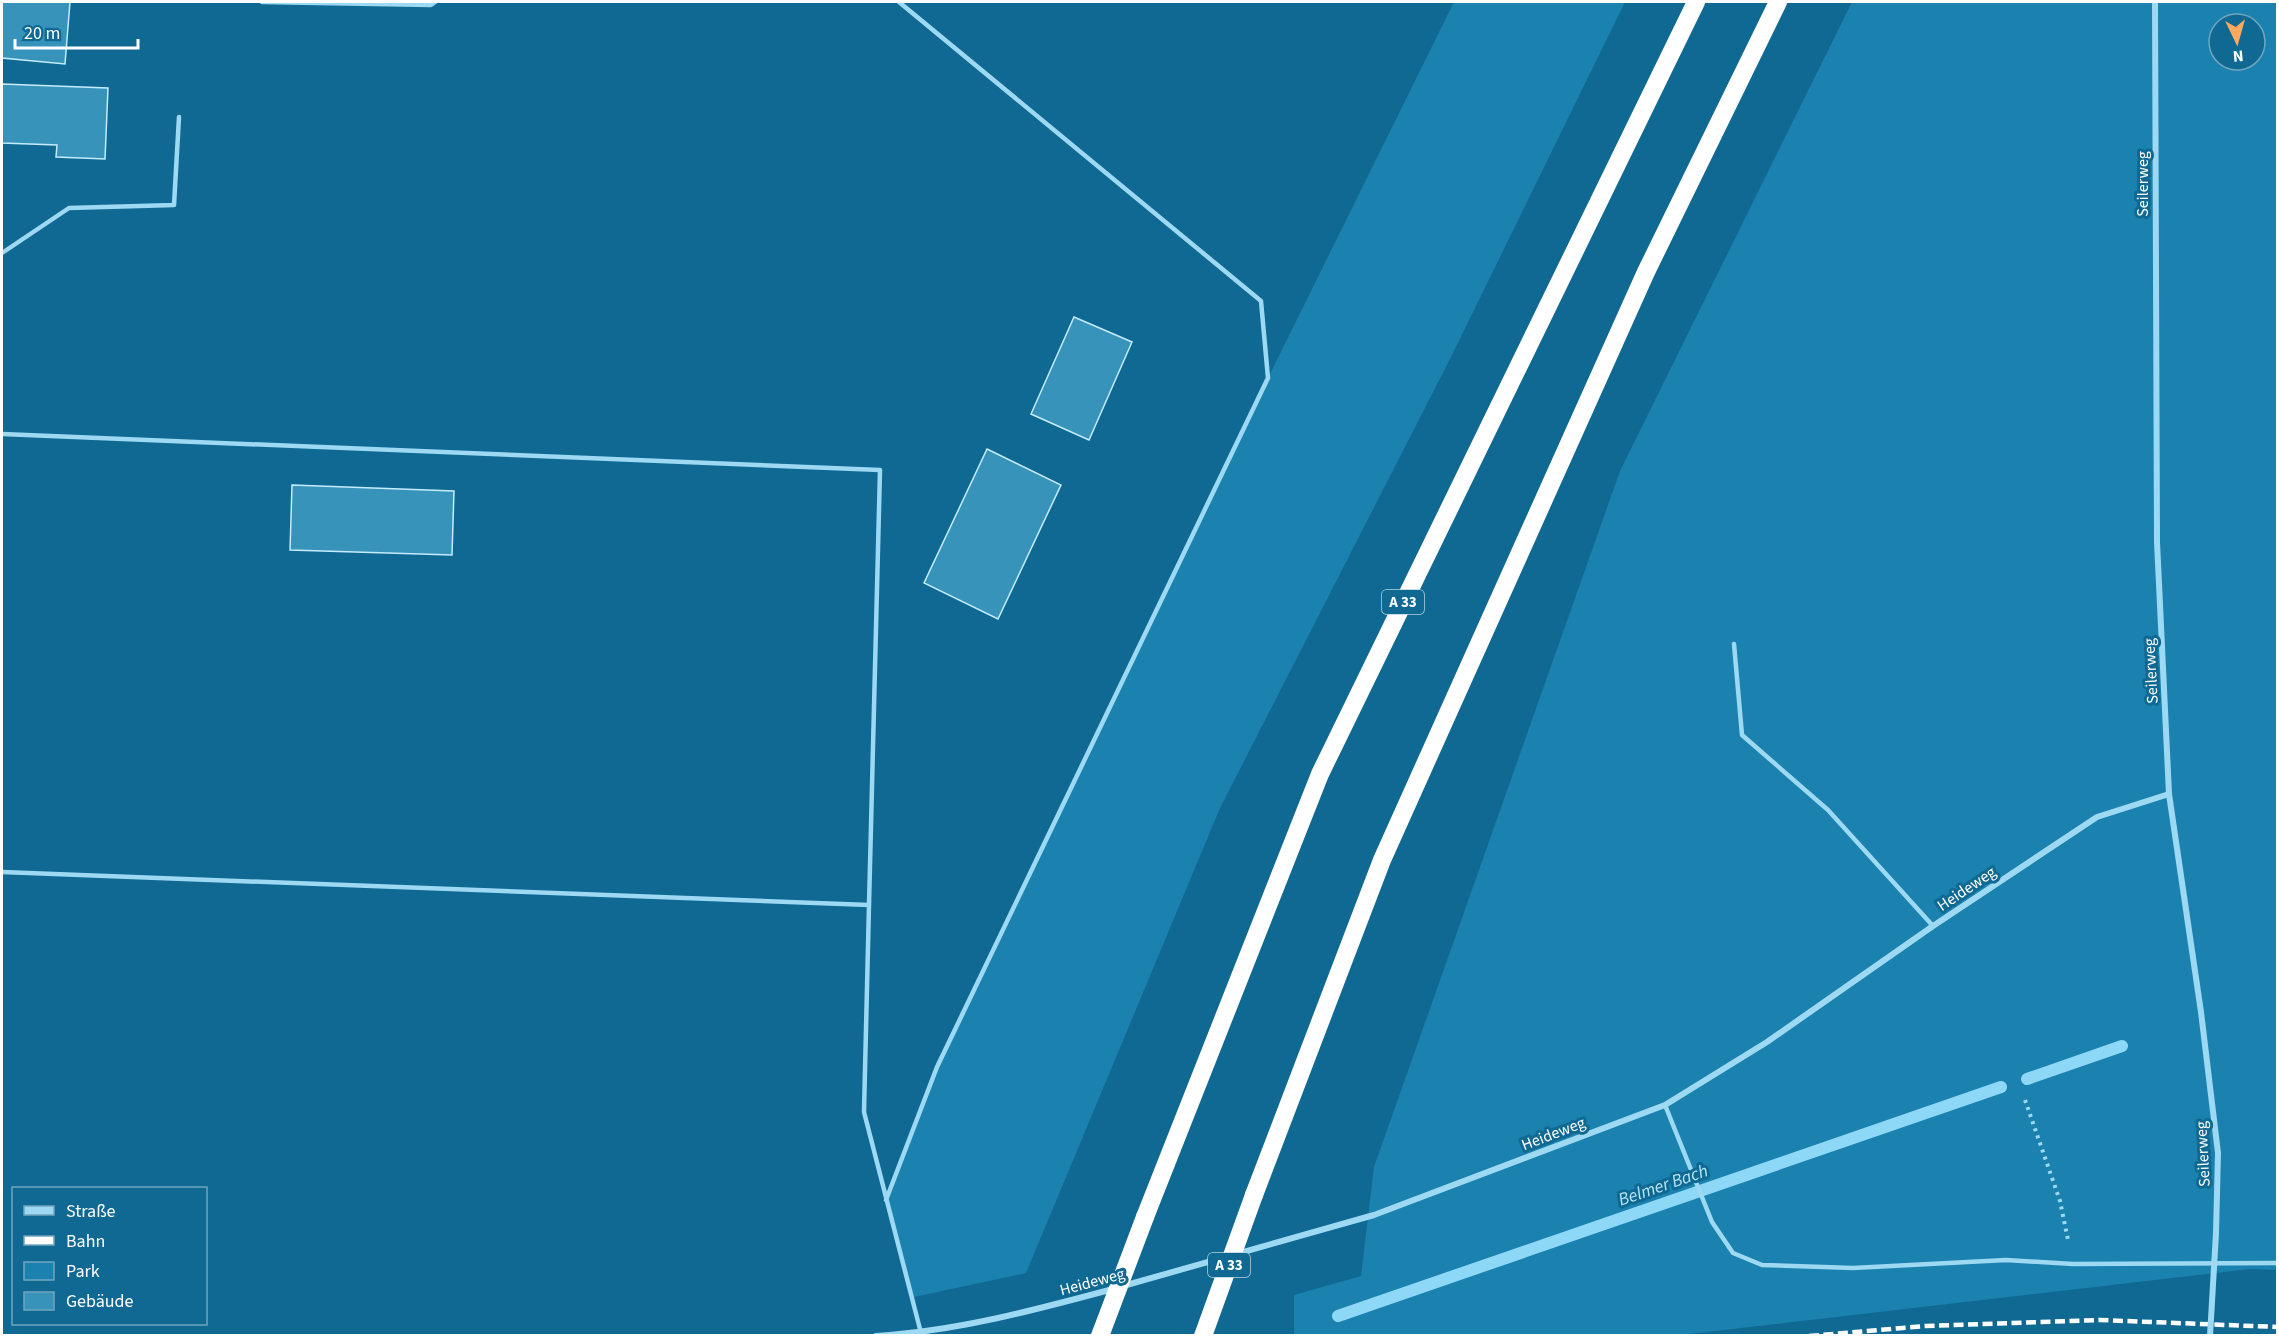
<svg xmlns="http://www.w3.org/2000/svg" width="2279" height="1337" font-family="'Source Sans 3',sans-serif">
	<style>
		.green { fill: #1b82af; fill-rule: evenodd }
		.lines { fill: none; stroke-linecap: round; stroke-linejoin: round }
		.stream { stroke: #8ed8f7; stroke-width: 12 }
		.building { fill: #3893bb; stroke: #c4ecfe; stroke-width: 1.5 }
		.path { stroke: #9dd9f3; stroke-width: 4; stroke-dasharray: 3 4.5; stroke-linecap: butt }
		.service { stroke: #9dd9f3; stroke-width: 4.5 }
		.minor { stroke: #9dd9f3; stroke-width: 6 }
		.motorway { stroke: #fff; stroke-width: 18 }
		.rail { stroke: #fff; stroke-width: 4.5; stroke-dasharray: 10 4.5; stroke-linecap: butt }
		.minor-bridge { stroke: #9dd9f3; stroke-width: 6 }
		.motorway-bridge { stroke: #fff; stroke-width: 18 }
		.labels { text-anchor: middle; stroke-width: 6; stroke-linejoin: round; paint-order: stroke }
		.shield { fill: #106993; stroke: #b7d2df; stroke-width: 1.5 }
		.shield-label { font-size: 15px; font-weight: bold; fill: #fff }
		.street-label { font-size: 16px; fill: #fff; stroke: #106993 }
		.water-label { font-size: 18px; font-style: italic; fill: #b6e6fb; stroke: #106993 }
	</style>
	<rect width="100%" height="100%" fill="#106993"/>
	<g class="green">
		<polygon points="1454,2 1625,2 1450,359 1220,808 1026,1273 914,1297 886,1200 937,1067 1268,378"/>
		<path d="M1852,2H2277V1270L2250,1269L1680,1335L1294,1336V1295L1361,1276L1374,1167L1620,471ZM2219,24H2255V60H2219Z"/>
	</g>
	<g class="lines">
		<g class="stream">
			<polyline points="2027,1079 2122,1046"/>
			<polyline points="1338,1316 2001,1087"/>
		</g>
	</g>
	<g class="building">
		<polygon points="2,2 70,2 65,64 2,58"/>
		<polygon points="2,84 108,88 105,159 56,157 57,145 2,143"/>
		<polygon points="1074,317 1132,342 1089,440 1031,414"/>
		<polygon points="987,449 1061,485 998,619 924,583"/>
		<polygon points="292,485 454,491 452,555 290,550"/>
	</g>
	<g class="lines">
		<polyline class="path" points="2025,1100 2060,1201 2068,1240"/>
		<g class="service">
			<polyline points="262,2 431,5 435,2"/>
			<polyline points="2,253 69,208 174,205 179,117"/>
			<polyline points="2,434 880,470 869,905"/>
			<polyline points="1734,644 1742,735 1828,810 1933,926"/>
			<polyline points="2,872 869,905 864,1112 921,1333"/>
			<polyline points="1665,1105 1712,1222 1733,1253 1762,1265 1853,1268 2006,1260 2073,1264 2278,1263"/>
			<polyline points="886,1200 937,1067 1268,378 1261,301 899,2"/>
		</g>
		<g class="minor">
			<polyline points="2155,2 2157,542 2169,794 2201,1012 2218,1153 2216,1233"/>
			<polyline points="1123,1286 1374,1215 1665,1105 1767,1042 1933,926 2097,817 2169,794"/>
			<path d="M876,1336C957,1331 1035,1310 1113,1289"/>
		</g>
		<g class="motorway">
			<polyline points="1254,1195 1382,860 1646,272 1778,2"/>
			<polyline points="1145,1217 1320,774 1696,2"/>
		</g>
		<polyline class="rail" points="1809,1336 1925,1326 2100,1320 2278,1327"/>
		<polyline class="minor-bridge" points="2210,1336 2216,1233"/>
		<g class="motorway-bridge">
			<polyline points="1100,1336 1145,1217"/>
			<polyline points="1203,1336 1254,1195"/>
		</g>
	</g>
	<g class="labels">
		<g class="shield">
			<rect x="1382" y="590" width="42" height="24" rx="4.5"/>
			<rect x="1208" y="1253" width="42" height="24" rx="4.5"/>
		</g>
		<g class="shield-label">
			<text x="1403" y="607">A 33</text>
			<text x="1229" y="1270">A 33</text>
		</g>
		<g class="street-label">
			<text transform="translate(2142 184) rotate(-90)" y="6">Seilerweg</text>
			<text transform="translate(2150 671) rotate(-93)" y="6">Seilerweg</text>
			<text transform="translate(1966 888) rotate(-34)" y="6">Heideweg</text>
			<text transform="translate(1553 1133) rotate(-21)" y="6">Heideweg</text>
			<text transform="translate(2202 1154) rotate(-93)" y="6">Seilerweg</text>
			<text transform="translate(1092 1281) rotate(-15)" y="6">Heideweg</text>
		</g>
		<g class="water-label">
			<text transform="translate(1663 1185) rotate(-19)" y="6">Belmer Bach</text>
		</g>
	</g>
	<rect width="2279" height="1337" fill="none" stroke="#ffffff" stroke-width="6"/>
	<rect x="12" y="1187" width="195" height="138" fill="#106993" stroke="#70a5be" stroke-width="1.5"/>
	<rect x="24" y="1206" width="30" height="9" fill="#9dd9f3" stroke="#70a5be" stroke-width="1.5"/>
	<text x="66" y="1217" font-size="18" fill="#ffffff">Straße</text>
	<rect x="24" y="1236" width="30" height="9" fill="#ffffff" stroke="#70a5be" stroke-width="1.5"/>
	<text x="66" y="1247" font-size="18" fill="#ffffff">Bahn</text>
	<rect x="24" y="1262" width="30" height="18" fill="#1b82af" stroke="#70a5be" stroke-width="1.5"/>
	<text x="66" y="1277" font-size="18" fill="#ffffff">Park</text>
	<rect x="24" y="1292" width="30" height="18" fill="#3893bb" stroke="#70a5be" stroke-width="1.5"/>
	<text x="66" y="1307" font-size="18" fill="#ffffff">Gebäude</text>
	<g transform="translate(2237 42) rotate(175)"><circle r="28" fill="#106993" stroke="#70a5be" stroke-width="1.5"/>
	<path d="M0-4.5L10 22L0 15L-10 22Z" fill="#ffa95f"/>
	<text y="-9" font-size="16" font-weight="bold" text-anchor="middle" fill="#ffffff">N</text>
	</g>
	<path d="M15 39v9h123v-9" fill="none" stroke="#ffffff" stroke-width="3"/>
	<text x="24" y="39" font-size="18" fill="#ffffff" stroke="#106993" stroke-width="4.5" paint-order="stroke">20 m</text>
</svg>
